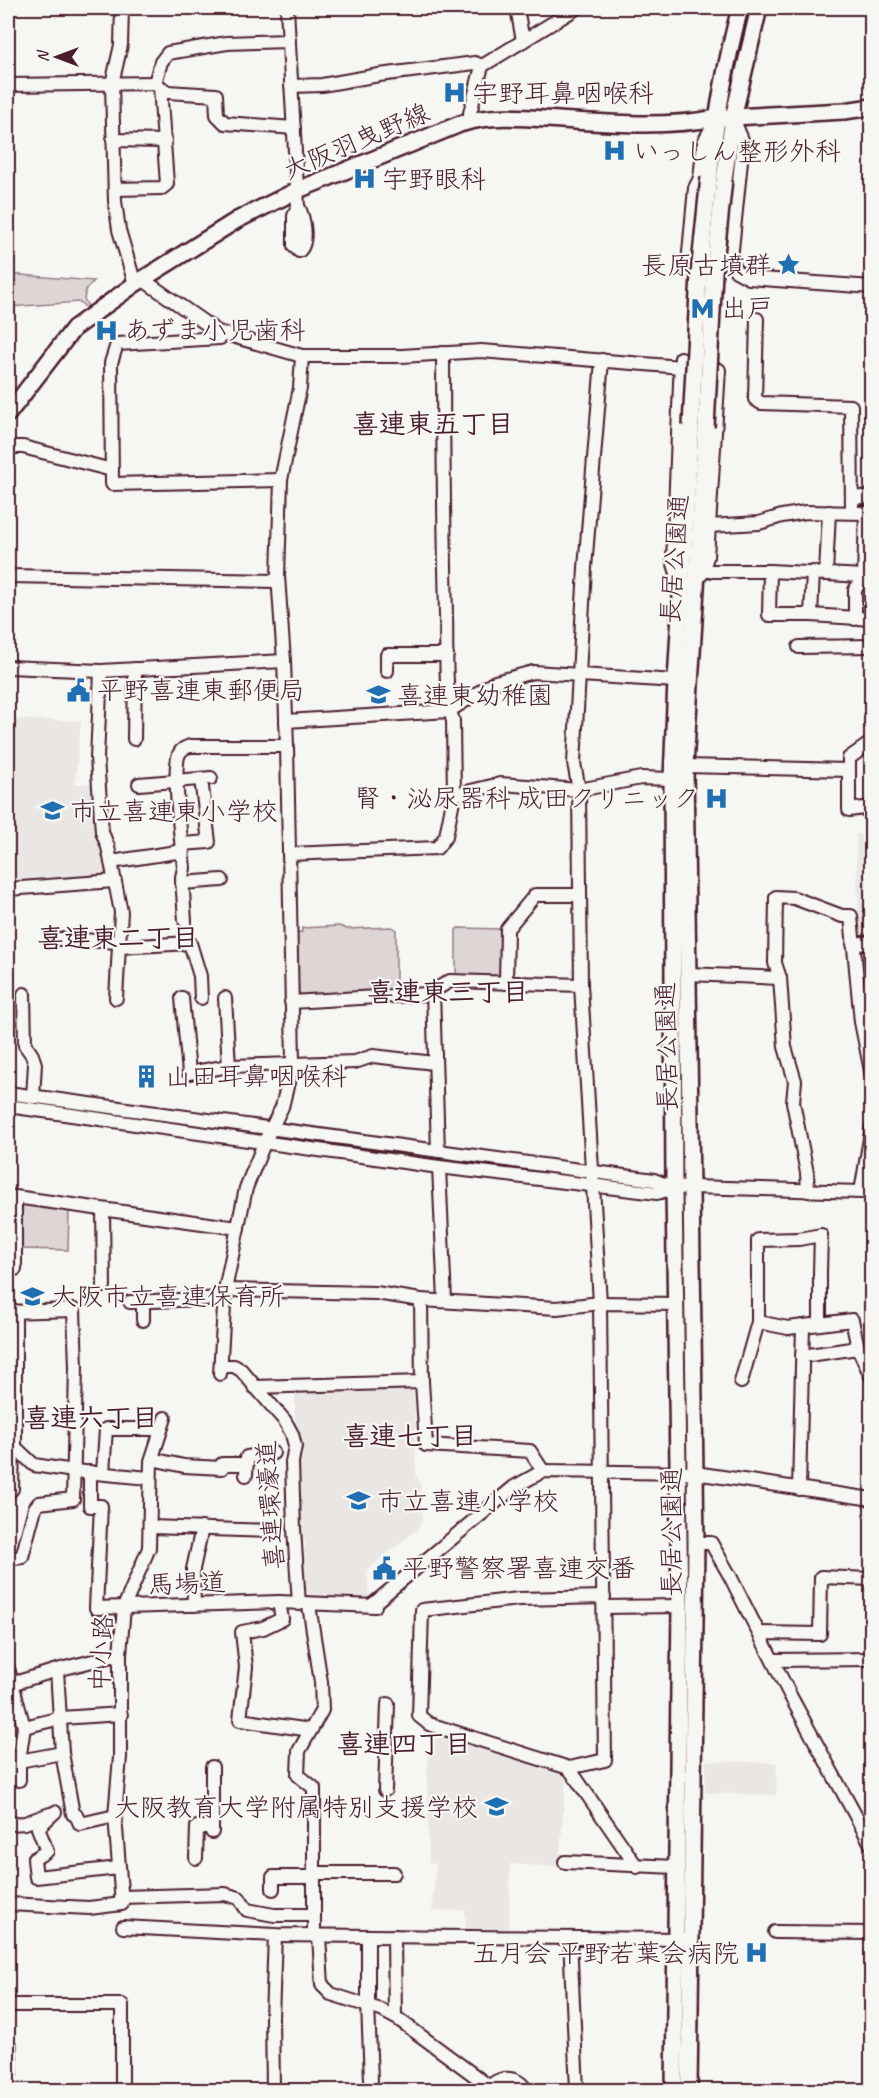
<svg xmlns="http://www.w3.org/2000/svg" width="879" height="2098" font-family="Caveat,'Klee One',sans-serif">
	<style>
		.built { fill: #e9e6e3 }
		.green { fill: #ddd6d5; stroke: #947a80; stroke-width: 1.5 }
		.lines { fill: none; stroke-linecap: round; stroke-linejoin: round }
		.minor-casing { stroke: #4a1f2b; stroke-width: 16 }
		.major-casing { stroke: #4a1f2b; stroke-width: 20 }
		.minor { stroke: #f6f6f2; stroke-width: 12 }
		.major { stroke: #f6f6f2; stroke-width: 15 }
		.major-bridge-casing { stroke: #4a1f2b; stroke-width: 20; stroke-linecap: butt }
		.major-bridge { stroke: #f6f6f2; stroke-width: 15 }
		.labels { text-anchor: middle; stroke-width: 4.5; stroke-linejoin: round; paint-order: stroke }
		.poi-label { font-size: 26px; fill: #4a1f2b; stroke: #f6f6f2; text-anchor: start }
		.street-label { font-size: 26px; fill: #4a1f2b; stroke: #f6f6f2 }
		.neighbourhood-label { font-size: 27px; font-weight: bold; fill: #4a1f2b; stroke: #f6f6f2 }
	</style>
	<rect width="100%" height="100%" fill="#f6f6f2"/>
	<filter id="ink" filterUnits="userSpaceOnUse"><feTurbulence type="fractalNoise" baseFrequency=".0167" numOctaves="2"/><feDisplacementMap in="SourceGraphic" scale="12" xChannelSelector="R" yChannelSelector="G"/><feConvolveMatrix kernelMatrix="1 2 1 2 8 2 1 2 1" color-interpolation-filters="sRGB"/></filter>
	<g filter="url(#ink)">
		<g class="built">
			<polygon points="8,719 81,721 75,784 95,784 97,837 106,853 108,879 8,885"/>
			<polygon points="856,834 871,836 871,936 859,937"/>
			<polygon points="409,1389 414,1393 416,1475 420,1484 423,1518 418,1529 367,1570 369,1599 317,1598 304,1590 305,1541 299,1539 295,1466 295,1390"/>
			<polygon points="435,1733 490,1748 566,1775 559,1867 510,1864 509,1932 466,1930 465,1910 432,1911 436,1864 429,1863 427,1777 430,1734"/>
			<polygon points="706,1761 777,1763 776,1795 705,1793"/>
		</g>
		<g class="green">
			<polygon points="8,270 9,274 94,281 86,289 84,299 88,306 86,308 80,302 8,307"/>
			<polygon points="339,926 347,929 392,927 396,930 396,992 299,996 295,992 294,933 302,932 302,928"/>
			<polygon points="458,928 504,929 502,978 456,977 456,930"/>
			<polygon points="18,1201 69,1208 68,1250 17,1249"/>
			<polygon points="8,2042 17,2042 18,2075 8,2075"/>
		</g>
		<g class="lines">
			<defs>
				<g id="minor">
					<polyline points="122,8 121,45 112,84 115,201 119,230 135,284"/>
					<path d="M287,8L298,206C304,217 309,243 299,251L294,246V216L298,206"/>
					<polyline points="517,8 523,41"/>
					<polyline points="155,83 161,62 168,53 227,43 289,41"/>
					<polyline points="8,85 155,83 167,92 216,95 217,115 225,123 294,128"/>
					<polyline points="291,86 322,85 379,75 475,63 482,66"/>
					<polyline points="733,118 743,142 731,259 736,271 749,278 872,287"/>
					<polyline points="470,120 470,113 482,66 577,8"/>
					<polyline points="113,140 165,141"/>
					<polyline points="115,189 162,188 167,184 160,87"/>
					<polyline points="709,264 688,263 695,188 700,178 704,142 714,123"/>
					<polyline points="142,279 218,332 302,356 402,356 481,351 719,370 707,557 701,575"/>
					<polyline points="757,319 755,399 761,403 851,406 852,511"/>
					<polyline points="225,334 220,338 117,344 111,363 112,484 281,480"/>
					<polyline points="602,360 585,568 574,763 579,790 581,985 600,1303 605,1760 569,1768 429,1724 419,1716 422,1610 519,1599 604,1597"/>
					<polyline points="8,447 23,447 112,470"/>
					<polyline points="852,498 872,496"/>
					<polyline points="709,526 759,523 782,516 806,512 866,513 864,576 855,590 855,619"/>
					<polyline points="702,571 770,571 864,576"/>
					<polyline points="770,571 769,615 811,615 872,619"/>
					<polyline points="826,573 829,512"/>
					<polyline points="8,576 278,581"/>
					<polyline points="680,583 673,561 681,358"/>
					<polyline points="811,615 813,572"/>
					<polyline points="799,647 872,646"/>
					<polyline points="8,667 101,671 284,661"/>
					<polyline points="101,671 97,758 102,832 108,847 121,912 116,998"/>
					<polyline points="387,671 387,655 447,655"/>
					<polyline points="286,721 449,711 495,682 533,672 676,681"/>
					<polyline points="134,739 135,669"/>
					<polyline points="872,742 849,758 849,810 872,807"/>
					<polyline points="685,766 849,770"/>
					<polyline points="139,784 211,778"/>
					<polyline points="454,795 500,784 579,790 641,778 672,779"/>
					<polyline points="182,844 209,842 201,779"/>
					<path d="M289,854L437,848L446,836L454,795L453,721C444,694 447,646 446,616C444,528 443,441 443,353"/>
					<polyline points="111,862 183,851"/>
					<polyline points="182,883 222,880"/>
					<polyline points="8,889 114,881"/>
					<path d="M185,921L182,877L184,868C182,848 172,769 179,754C181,749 185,748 190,746H287"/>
					<polyline points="59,939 120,942"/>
					<polyline points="853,944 872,942"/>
					<polyline points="120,947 190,943 200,976 201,998"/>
					<polyline points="688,974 780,978"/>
					<polyline points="506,983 507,929 535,895 580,895"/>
					<polyline points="433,992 438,1151"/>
					<polyline points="24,994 25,1045 32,1055 35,1064 33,1097"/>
					<polyline points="182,998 189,1073 229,1066 355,1062 373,1056 434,1063"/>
					<polyline points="225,998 229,1066"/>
					<polyline points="291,1002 428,994 450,981 581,985"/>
					<polyline points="8,1093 654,1180 674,1188"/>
					<polyline points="8,1106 439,1167 657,1193 674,1188 692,1187 861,1192 872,1126"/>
					<polyline points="439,1167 445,1301"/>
					<polyline points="808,1191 807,1173 793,1102 795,1081 785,1047 780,978 775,963 776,897 794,898 842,916 851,916 861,1022 872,1076"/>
					<polyline points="8,1196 238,1228"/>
					<polyline points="103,1210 104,1286"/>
					<polyline points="15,1269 15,1197"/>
					<polyline points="820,1275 820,1324"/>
					<polyline points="225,1290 376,1293 421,1300 557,1308 600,1303 677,1304"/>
					<polyline points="421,1300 422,1382 426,1445 530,1451 543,1471"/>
					<polyline points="143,1301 143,1320"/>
					<polyline points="130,1302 225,1298"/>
					<polyline points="8,1312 74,1310 76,1367 73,1499 39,1503 35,1508 22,1557 8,1559"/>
					<polyline points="758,1322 788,1328 852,1320 858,1348 872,1378"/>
					<polyline points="802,1356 858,1348"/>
					<polyline points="221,1366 234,1366 241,1370 285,1421 292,1434 295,1446 292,1462 294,1529 299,1604"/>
					<polyline points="220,1374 225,1290 246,1188 265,1141 282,1107 293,1062 287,746 284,661 278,576 281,480 300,388 302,356"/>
					<polyline points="741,1382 758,1322 758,1240 799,1239 821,1235 820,1272"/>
					<polyline points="254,1387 422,1382"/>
					<polyline points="8,1444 15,1447 34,1465 74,1471 149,1478"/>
					<polyline points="15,1447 15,1311"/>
					<polyline points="152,1459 184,1466 222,1468"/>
					<polyline points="222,1464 247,1464"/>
					<polyline points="90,1472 90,1506 101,1506 96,1608 279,1602 375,1606"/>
					<polyline points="103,1473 106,1429 161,1429"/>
					<polyline points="246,1475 247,1457 273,1453"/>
					<polyline points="799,1489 803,1326"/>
					<polyline points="8,1493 12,1489 13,1446"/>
					<polyline points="150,1527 274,1531"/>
					<polyline points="696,1543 711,1543 730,1576 791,1697 872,1846"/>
					<polyline points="279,1602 282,1619 263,1628 242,1632 246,1667 240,1720 311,1730"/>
					<polyline points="194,1605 193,1569 202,1528"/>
					<polyline points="309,1605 321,1682 322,1710 299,1751 298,1775 314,1788 314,1936"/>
					<polyline points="372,1605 514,1487 543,1471 695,1473 872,1499"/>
					<polyline points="604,1607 680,1606"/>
					<polyline points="759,1633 820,1634 821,1577 872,1579"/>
					<polyline points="773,1660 872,1659"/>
					<polyline points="8,1668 24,1727 19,1761 19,1780"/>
					<polyline points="57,1670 62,1753 73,1814 76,1815 80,1824 115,1816"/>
					<polyline points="8,1685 57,1670 120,1654"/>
					<polyline points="24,1727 61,1718 121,1714"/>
					<polyline points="19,1761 62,1753"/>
					<polyline points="569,1768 637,1867"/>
					<polyline points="385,1790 388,1704"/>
					<polyline points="55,1812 38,1828 47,1851 34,1859 36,1877 119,1868"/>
					<polyline points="11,1824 25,1823 50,1814"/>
					<polyline points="212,1832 212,1767"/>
					<polyline points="196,1858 197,1827 212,1827"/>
					<polyline points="565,1862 676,1867"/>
					<polyline points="314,1873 394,1873"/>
					<polyline points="273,1889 273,1877 314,1877"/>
					<polyline points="121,1897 225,1894 239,1898 247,1910 274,1915 314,1915"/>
					<polyline points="8,1904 89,1908 122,1904 115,1816 120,1757 120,1654 124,1607 149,1548 151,1461 165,1418"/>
					<polyline points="123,1927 275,1935 682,1939"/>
					<polyline points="775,1932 872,1933"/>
					<polyline points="275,1935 272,2018 273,2085 276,2090"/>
					<polyline points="319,1936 322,1985 331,1994 381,2010 398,2019 490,2087"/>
					<polyline points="368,1936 368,2005 371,2080"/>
					<polyline points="394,1936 395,2017"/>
					<polyline points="570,1938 577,2090"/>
					<polyline points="8,2005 122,2005 122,2090"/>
					<path d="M488,2090C497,2075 517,2075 526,2090"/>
					<polyline points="868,2090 872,2089"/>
				</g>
				<g id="major">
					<path d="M709,177C716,120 725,64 740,8"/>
					<polyline points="724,179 733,118 759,8"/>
					<path d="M8,414L74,328L135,284L237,220L298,190L460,124C495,112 537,119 574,121C620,124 670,127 716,118L844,111L872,107"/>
					<polyline points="674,2090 680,1606 674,1188 672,779 676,681 691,426"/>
					<polyline points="689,2090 696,1543 685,766 706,427"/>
				</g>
			</defs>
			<use href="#minor" class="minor-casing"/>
			<use href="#major" class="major-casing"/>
			<use href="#minor" class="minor"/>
			<use href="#major" class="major"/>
			<defs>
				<g id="major-bridge">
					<polyline points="691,426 699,274 709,177"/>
					<polyline points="706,427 714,273 724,179"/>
				</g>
			</defs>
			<use href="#major-bridge" class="major-bridge-casing"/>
			<use href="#major-bridge" class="major-bridge"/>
		</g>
	</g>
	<defs>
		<symbol id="hospital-bare" viewBox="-9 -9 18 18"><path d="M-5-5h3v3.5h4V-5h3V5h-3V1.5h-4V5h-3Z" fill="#1f6fb2" stroke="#f6f6f2" stroke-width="2.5" paint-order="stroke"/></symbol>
		<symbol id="sight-bare" viewBox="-9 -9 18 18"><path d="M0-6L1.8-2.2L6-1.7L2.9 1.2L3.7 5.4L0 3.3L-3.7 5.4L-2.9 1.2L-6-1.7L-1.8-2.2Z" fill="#1f6fb2" stroke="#f6f6f2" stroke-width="2.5" paint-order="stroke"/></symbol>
		<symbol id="metro-bare" viewBox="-9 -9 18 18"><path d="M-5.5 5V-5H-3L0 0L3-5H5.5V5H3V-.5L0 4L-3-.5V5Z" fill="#1f6fb2" stroke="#f6f6f2" stroke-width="2.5" paint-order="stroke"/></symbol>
		<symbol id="civic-bare" viewBox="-9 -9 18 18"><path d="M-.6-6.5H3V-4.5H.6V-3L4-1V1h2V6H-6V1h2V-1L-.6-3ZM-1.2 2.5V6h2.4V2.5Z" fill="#1f6fb2" stroke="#f6f6f2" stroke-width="2.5" paint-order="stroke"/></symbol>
		<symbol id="school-bare" viewBox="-9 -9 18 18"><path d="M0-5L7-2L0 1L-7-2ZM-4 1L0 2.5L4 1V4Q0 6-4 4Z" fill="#1f6fb2" stroke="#f6f6f2" stroke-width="2.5" paint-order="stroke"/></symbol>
		<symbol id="building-bare" viewBox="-9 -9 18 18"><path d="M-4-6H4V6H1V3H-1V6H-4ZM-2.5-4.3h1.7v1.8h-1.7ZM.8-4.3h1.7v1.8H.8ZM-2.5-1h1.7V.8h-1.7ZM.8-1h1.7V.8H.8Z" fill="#1f6fb2" stroke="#f6f6f2" stroke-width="2.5" paint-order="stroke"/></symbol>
	</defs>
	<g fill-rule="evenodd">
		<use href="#hospital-bare" x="438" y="76" width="33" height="33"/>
		<use href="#hospital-bare" x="598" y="134" width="33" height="33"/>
		<use href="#hospital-bare" x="348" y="162" width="33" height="33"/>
		<use href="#sight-bare" x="772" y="248" width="33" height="33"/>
		<use href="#metro-bare" x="686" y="292" width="33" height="33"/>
		<use href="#hospital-bare" x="90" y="314" width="33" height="33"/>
		<use href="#civic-bare" x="62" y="674" width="33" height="33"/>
		<use href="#school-bare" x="362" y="678" width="33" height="33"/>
		<use href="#hospital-bare" x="700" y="782" width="33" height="33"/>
		<use href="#school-bare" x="36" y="794" width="33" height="33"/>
		<use href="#building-bare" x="130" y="1060" width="33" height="33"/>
		<use href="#school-bare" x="16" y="1280" width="33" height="33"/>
		<use href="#school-bare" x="342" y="1484" width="33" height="33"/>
		<use href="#civic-bare" x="368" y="1552" width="33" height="33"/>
		<use href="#school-bare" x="480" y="1790" width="33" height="33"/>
		<use href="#hospital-bare" x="740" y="1936" width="33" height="33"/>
	</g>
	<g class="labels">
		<g class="poi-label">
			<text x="472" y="102">宇野耳鼻咽喉科</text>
			<text x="633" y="160">いっしん整形外科</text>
			<text x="382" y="188">宇野眼科</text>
			<text x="771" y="274" text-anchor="end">長原古墳群</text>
			<text x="721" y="317">出戸</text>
			<text x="124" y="339">あずま小児歯科</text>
			<text x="97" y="699">平野喜連東郵便局</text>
			<text x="397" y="704">喜連東幼稚園</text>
			<text x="699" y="807" text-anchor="end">腎・泌尿器科 成田クリニック</text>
			<text x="70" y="820">市立喜連東小学校</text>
			<text x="165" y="1085">山田耳鼻咽喉科</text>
			<text x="51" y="1305">大阪市立喜連保育所</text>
			<text x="377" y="1510">市立喜連小学校</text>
			<text x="402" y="1577">平野警察署喜連交番</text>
			<text x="478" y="1816" text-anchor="end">大阪教育大学附属特別支援学校</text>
			<text x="739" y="1962" text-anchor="end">五月会 平野若葉会病院</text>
		</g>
		<g class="street-label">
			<text transform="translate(356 141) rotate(-23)" y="9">大阪羽曳野線</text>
			<text transform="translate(674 559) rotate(-86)" y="9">長居公園通</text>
			<text transform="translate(666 1047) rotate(-91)" y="9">長居公園通</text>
			<text transform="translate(270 1505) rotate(-94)" y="9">喜連環濠道</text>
			<text transform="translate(671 1532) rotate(-90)" y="9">長居公園通</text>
			<text transform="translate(187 1583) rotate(-2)" y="9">馬場道</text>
			<text transform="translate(101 1653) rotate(-87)" y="9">中小路</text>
		</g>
		<g class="neighbourhood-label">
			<text x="433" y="433">喜連東五丁目</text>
			<text x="118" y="947">喜連東二丁目</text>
			<text x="448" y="1001">喜連東三丁目</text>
			<text x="91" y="1427">喜連六丁目</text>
			<text x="410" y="1445">喜連七丁目</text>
			<text x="404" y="1753">喜連四丁目</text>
		</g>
	</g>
	<rect width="879" height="2098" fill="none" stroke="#f6f6f2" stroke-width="30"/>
	<rect x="15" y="15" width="849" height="2068" fill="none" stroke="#4a1f2b" stroke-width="2" filter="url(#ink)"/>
	<g transform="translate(57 57) rotate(270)" stroke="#f6f6f2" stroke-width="4.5" paint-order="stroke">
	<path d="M0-4.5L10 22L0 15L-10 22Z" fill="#4a1f2b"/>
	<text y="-9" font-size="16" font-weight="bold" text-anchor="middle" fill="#4a1f2b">N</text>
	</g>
</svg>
